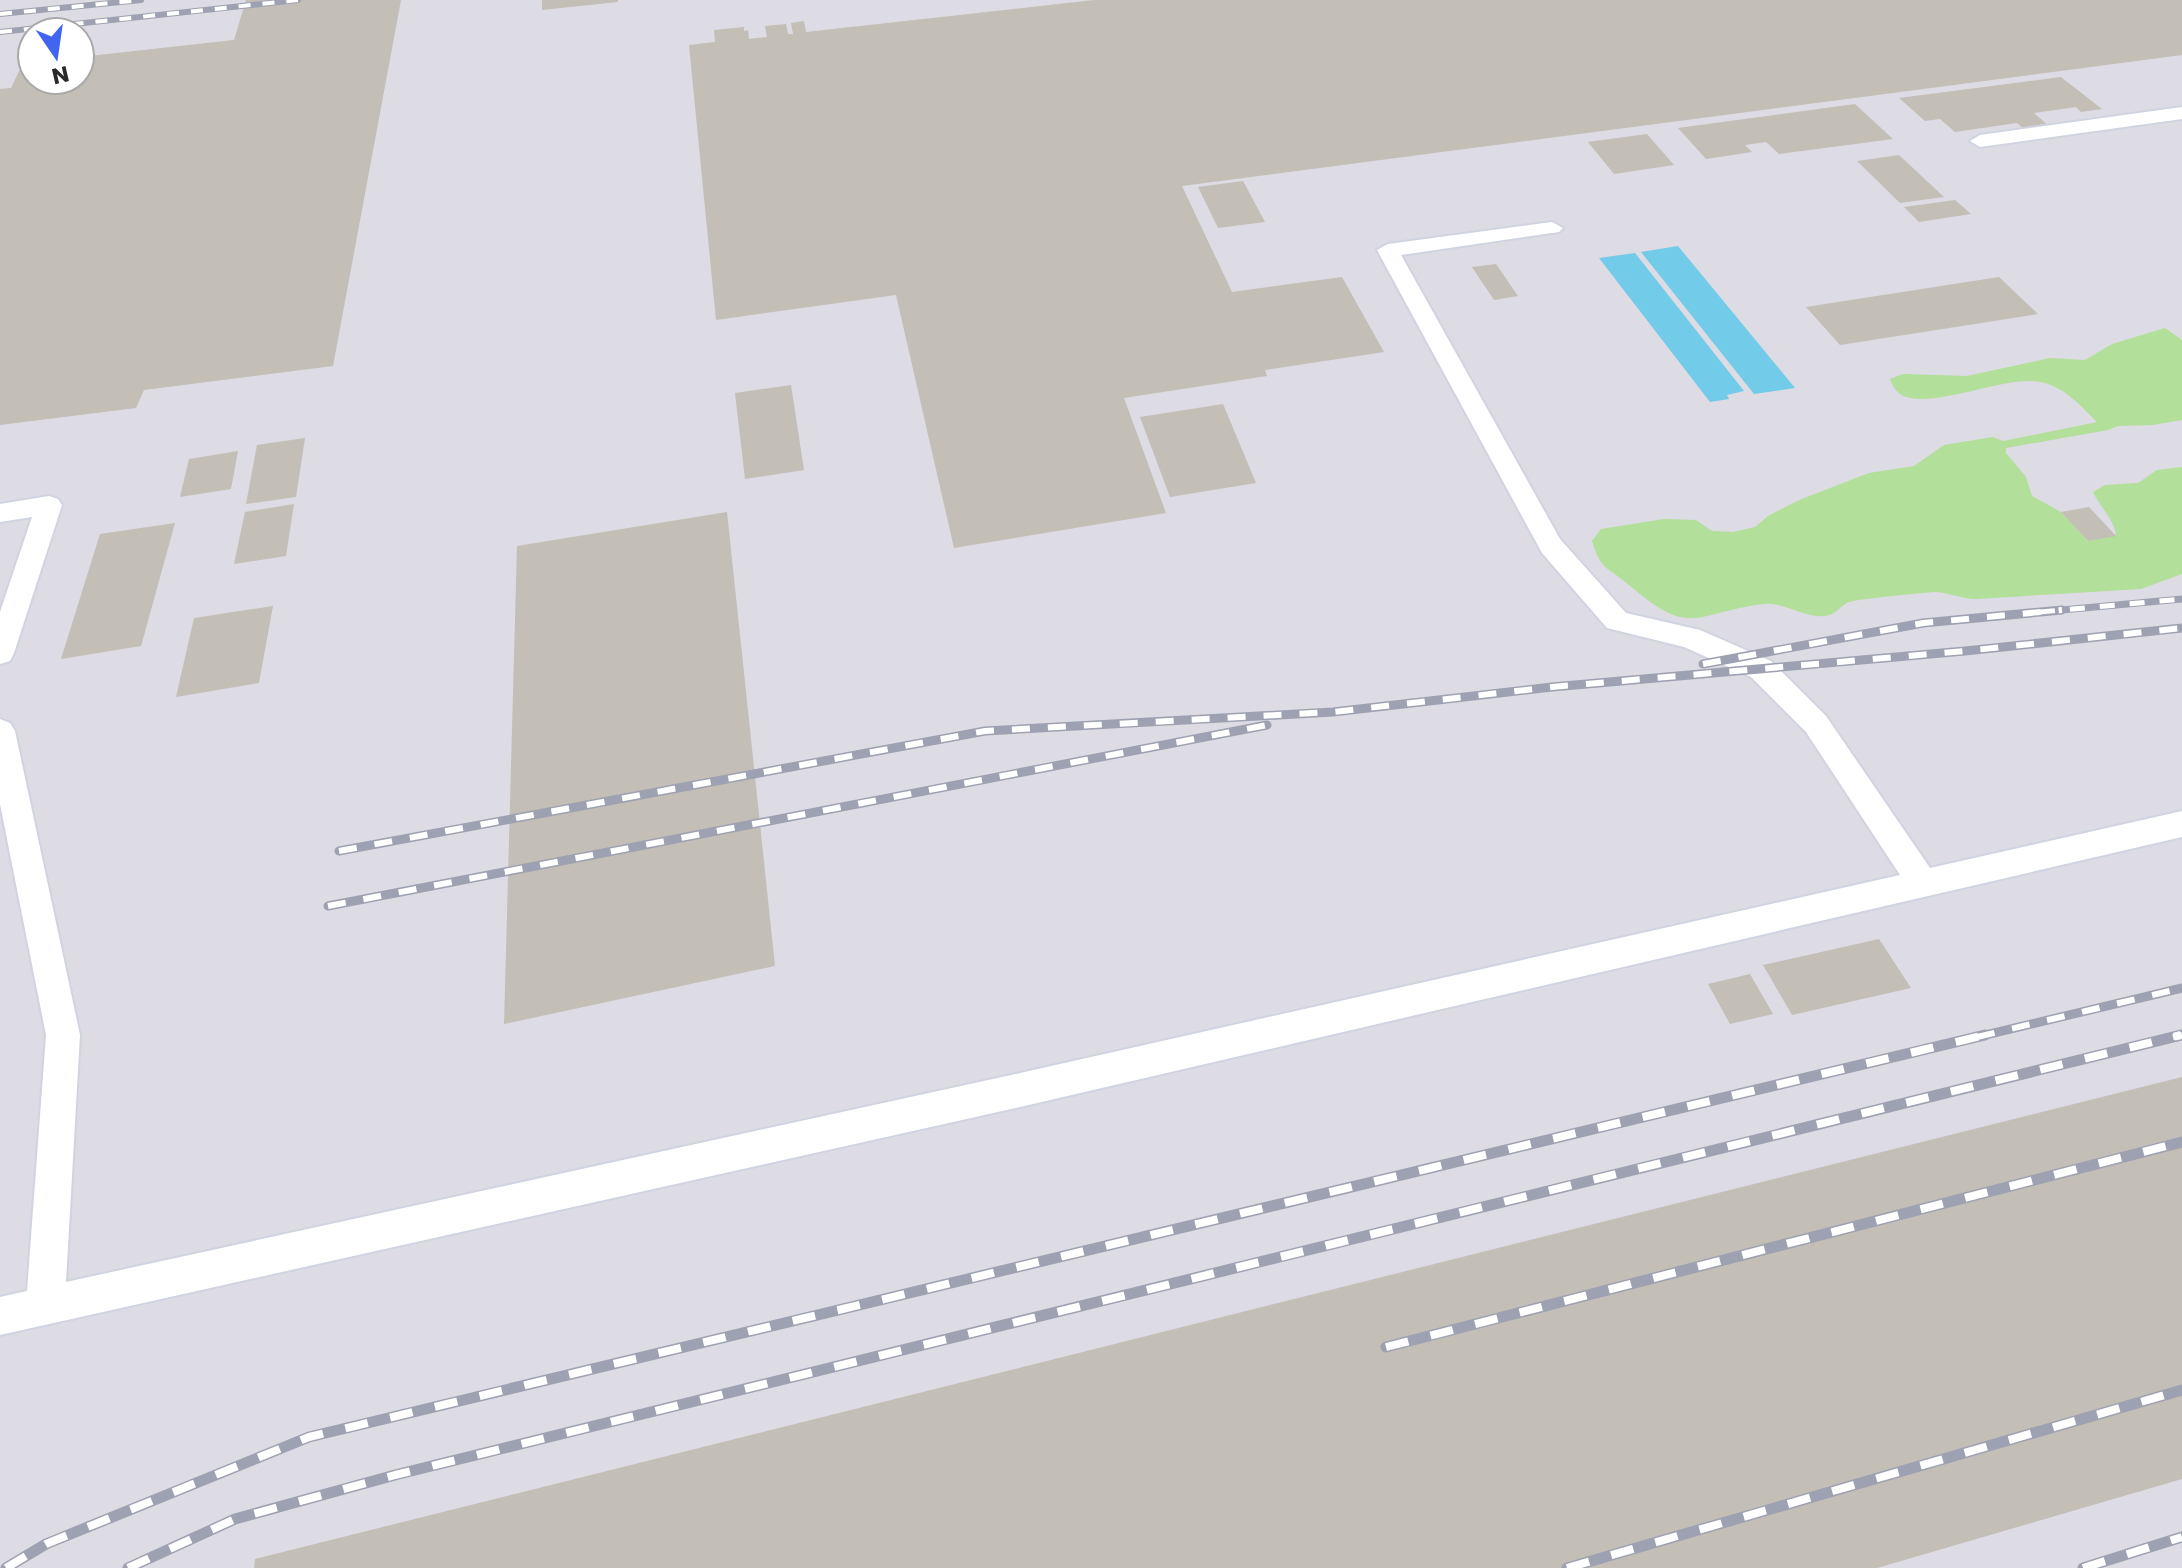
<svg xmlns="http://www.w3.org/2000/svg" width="2182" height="1568" font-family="Poppins,sans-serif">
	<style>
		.industrial { fill: #dddbe3; fill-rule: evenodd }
		.green { fill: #b2df99 }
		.water { fill: #72cbe8 }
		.building { fill: #c3beb6 }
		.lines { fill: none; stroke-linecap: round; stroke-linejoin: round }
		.lane-casing { stroke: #d0d4e1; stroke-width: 4 }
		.lane { fill: #fff; fill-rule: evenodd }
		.rail-far3-casing { stroke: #9ea1b2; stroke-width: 6 }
		.rail-far2-casing { stroke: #9ea1b2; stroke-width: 7 }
		.rail-far1-casing { stroke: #9ea1b2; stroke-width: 9 }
		.rail-casing { stroke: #9ea1b2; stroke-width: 11 }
		.rail-far3 { stroke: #fff; stroke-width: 4; stroke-dasharray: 12; stroke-linecap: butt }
		.rail-far2 { stroke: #fff; stroke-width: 5; stroke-dasharray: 15; stroke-linecap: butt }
		.rail-far1 { stroke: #fff; stroke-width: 6; stroke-dasharray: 18; stroke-linecap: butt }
		.rail { stroke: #fff; stroke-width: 8; stroke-dasharray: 23; stroke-linecap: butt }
	</style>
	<rect width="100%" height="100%" fill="#eae3db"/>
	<path class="industrial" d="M0,0H2182V1568H0ZM32,32H80V80H32Z"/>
	<path class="green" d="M2165,328L2182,340V420L2153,425L2118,426L2108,430L2006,448V453L2026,477L2032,496L2061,512L2088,541L2116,535C2114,519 2100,507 2093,492L2105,485L2138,483L2157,470L2182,467V574L2141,589L1976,599C1962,599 1947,592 1934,592C1923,593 1857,599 1849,602C1838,607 1837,615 1824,616C1804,618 1784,602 1764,604C1694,612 1693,640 1629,585C1607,566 1601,571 1592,541L1601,529L1664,519L1696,520L1712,531L1733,532L1755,527L1768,516L1799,500L1869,473L1914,466L1944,445L1993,437L2003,441L2097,422C2078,403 2059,381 2030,381C1997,380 1936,406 1906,397C1897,394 1893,387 1890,379L1903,374L1967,376L2050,358L2085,360L2112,344Z"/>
	<g class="water">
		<polygon points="1678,246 1795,388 1754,394 1641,252"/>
		<polygon points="1635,253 1744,391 1727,395 1729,399 1710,402 1599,258"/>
	</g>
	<g class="building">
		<polygon points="246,0 401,0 333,366 144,390 136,408 0,425 0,89 11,88 23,63 32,62 32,80 80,80 80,57 234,40"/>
		<polygon points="542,0 618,0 618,2 542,10"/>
		<polygon points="1094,0 2182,0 2182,55 1182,186 1232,292 1342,277 1384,352 1265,370 1267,376 1124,398 1166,513 954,548 896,295 716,320 689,45 715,42 714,30 744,27 744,31 748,30 749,39 767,37 765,26 786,24 788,34 793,34 791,23 804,21 806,32"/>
		<polygon points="2061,77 2102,109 2081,112 2076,107 2034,113 2050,127 2025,130 2017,123 1955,132 1940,119 1925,121 1899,98"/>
		<polygon points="1855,104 1893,139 1779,154 1766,142 1745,145 1752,152 1706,159 1678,128"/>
		<polygon points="1647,134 1674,165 1614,174 1588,142"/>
		<polygon points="1899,155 1944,197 1900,203 1857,161"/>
		<polygon points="1243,181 1265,222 1218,228 1198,187"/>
		<polygon points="1955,200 1971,214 1919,222 1904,207"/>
		<polygon points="1496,264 1518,296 1494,300 1472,267"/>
		<polygon points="1999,277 2038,314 1840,345 1806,307"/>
		<polygon points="791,385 804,470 745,479 735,393"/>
		<polygon points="1223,404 1256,483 1170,497 1140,417"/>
		<polygon points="305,438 296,497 246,504 257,445"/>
		<polygon points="238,451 231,489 180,497 189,459"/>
		<polygon points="294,504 286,556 234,564 245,512"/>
		<polygon points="2089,507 2116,536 2088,541 2061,512"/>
		<polygon points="727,512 775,966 504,1024 517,546"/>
		<polygon points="175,523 141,646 61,659 100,534"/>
		<polygon points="273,606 259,683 176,697 194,618"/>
		<polygon points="1879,939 1911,988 1792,1015 1763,965"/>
		<polygon points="1750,974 1773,1014 1730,1024 1708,984"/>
		<polygon points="2182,1077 2182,1479 1877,1568 254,1568 255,1559"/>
	</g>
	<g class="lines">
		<defs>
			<g id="lane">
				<polygon points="2182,107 2182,119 1980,147 1970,141 1980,135"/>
				<polygon points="1552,222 1563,228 1559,232 1401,255 1560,539 1626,613 1700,630 1771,661 1826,716 1930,868 2182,811 2182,837 1020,1107 0,1335 0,1297 27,1291 46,1035 0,804 0,719 10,723 15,731 80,1035 66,1282 1020,1073 1900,875 1806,732 1751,677 1684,647 1607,628 1542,553 1377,250 1388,244"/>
				<polygon points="49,496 58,499 62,505 14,653 10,661 0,664 0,612 32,517 0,522 0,504"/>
			</g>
		</defs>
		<use href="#lane" class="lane-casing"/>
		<use href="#lane" class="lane"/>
		<defs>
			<g id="rail-far3">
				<polyline points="0,14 141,0"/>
				<polyline points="0,32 298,0"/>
			</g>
			<polyline id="rail-far2" points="2040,612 2182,599"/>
			<g id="rail-far1">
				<polyline points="1703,664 1923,623 2062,610"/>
				<polyline points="339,851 985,731 1333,712 1552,687 1965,651 2182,628"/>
				<polyline points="328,906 1267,725"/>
				<polyline points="1977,1037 2182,988"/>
				<polyline points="2173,1037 2182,1035"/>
			</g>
			<g id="rail">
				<polyline points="1386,1347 2182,1142"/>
				<polyline points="6,1568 46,1544 309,1437 1985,1035"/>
				<polyline points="128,1568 235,1519 395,1475 2181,1035"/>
				<polyline points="1567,1568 2182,1390"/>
				<polyline points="2083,1568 2182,1537"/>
			</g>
		</defs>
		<use href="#rail-far3" class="rail-far3-casing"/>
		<use href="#rail-far2" class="rail-far2-casing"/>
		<use href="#rail-far1" class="rail-far1-casing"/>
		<use href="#rail" class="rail-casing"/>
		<use href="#rail-far3" class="rail-far3"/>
		<use href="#rail-far2" class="rail-far2"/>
		<use href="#rail-far1" class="rail-far1"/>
		<use href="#rail" class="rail"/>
	</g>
	<g transform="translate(56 56) rotate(167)"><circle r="38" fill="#ffffff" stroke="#a9a9a9" stroke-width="2"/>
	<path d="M0-6L14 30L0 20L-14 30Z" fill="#4165f1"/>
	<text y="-12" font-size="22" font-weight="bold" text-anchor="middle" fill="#292929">N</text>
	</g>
</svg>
